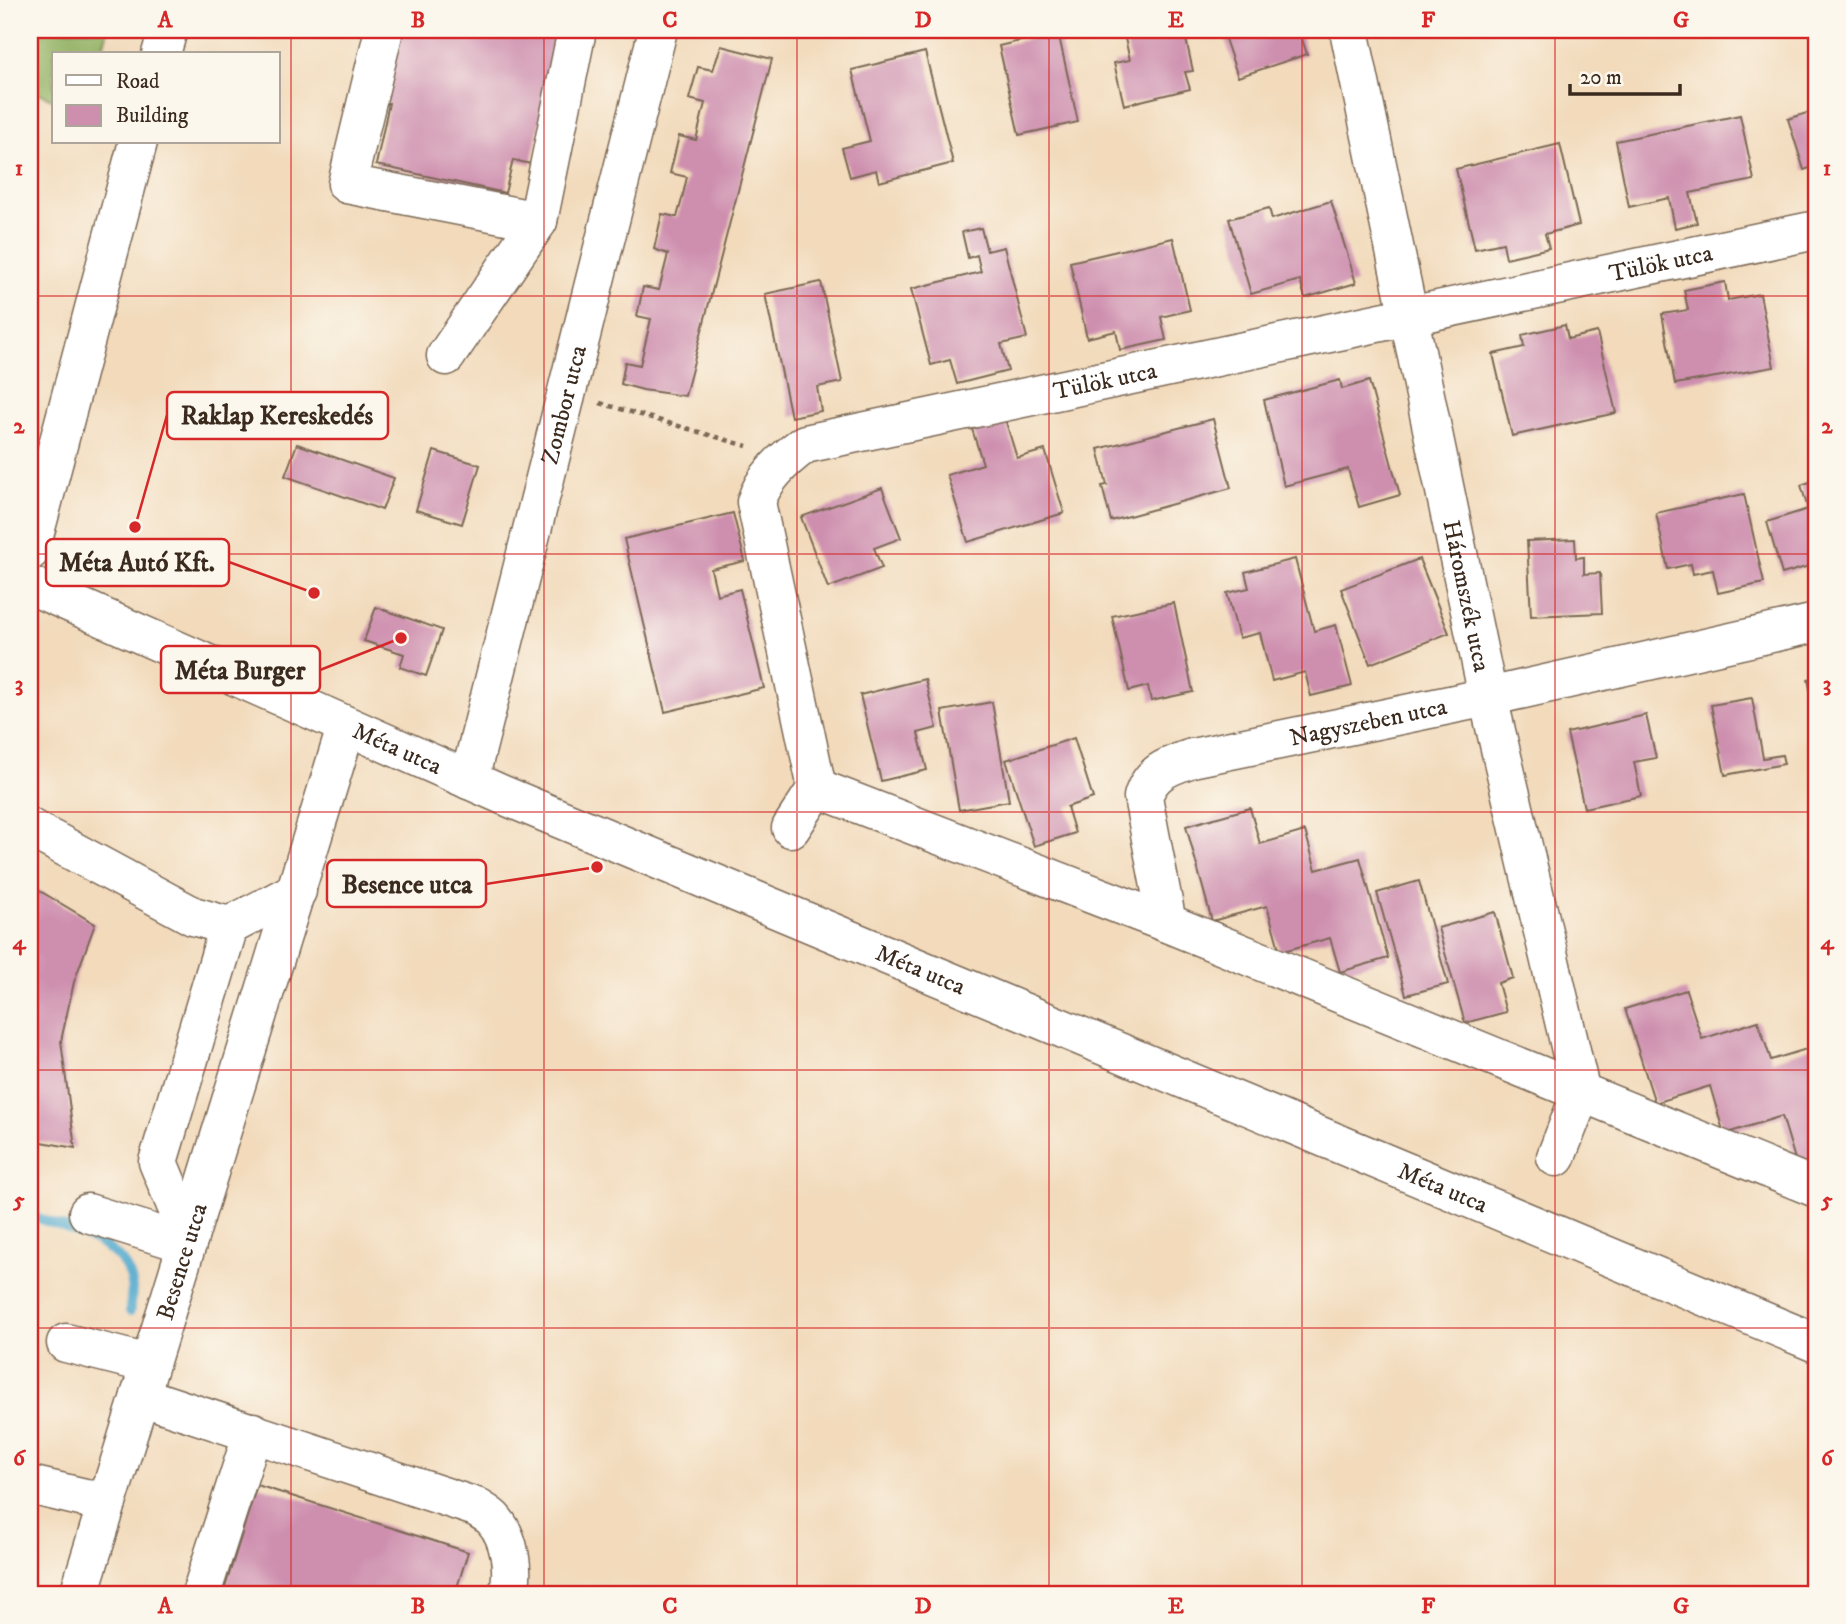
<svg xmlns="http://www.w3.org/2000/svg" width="1846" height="1624" font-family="'IM FELL DW Pica',serif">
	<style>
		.forest { fill: #94b366; stroke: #686e42; stroke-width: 2 }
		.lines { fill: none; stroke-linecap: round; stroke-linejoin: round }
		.stream { stroke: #4fa9cd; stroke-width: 10 }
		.building { fill: #ce8faf }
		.minor-casing { stroke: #7b6855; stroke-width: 41 }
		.major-casing { stroke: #7b6855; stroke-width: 41 }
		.path { stroke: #7b6855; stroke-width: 4.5; stroke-dasharray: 5 5; stroke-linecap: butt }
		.minor { stroke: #fff; stroke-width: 38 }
		.major { stroke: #fff; stroke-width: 38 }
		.grid { fill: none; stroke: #d62828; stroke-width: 2; stroke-opacity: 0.55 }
		.labels { text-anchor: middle; stroke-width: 6; stroke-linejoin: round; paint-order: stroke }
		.street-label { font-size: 24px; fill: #3b2a1e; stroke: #fbf7ec }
		.leader { fill: none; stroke: #d62828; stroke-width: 2.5 }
		.callout-dot { fill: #d62828; stroke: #fbf7ec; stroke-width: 2.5 }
		.callout { fill: #fbf7ec; stroke: #d62828; stroke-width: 2.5 }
		.callout-label { font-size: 26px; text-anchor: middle; font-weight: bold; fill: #3b2a1e }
		.neatline { fill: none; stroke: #d62828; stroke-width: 2.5 }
		.grid-label { font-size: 23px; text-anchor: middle; font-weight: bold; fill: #d62828 }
	</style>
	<rect width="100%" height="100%" fill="#fbf7ec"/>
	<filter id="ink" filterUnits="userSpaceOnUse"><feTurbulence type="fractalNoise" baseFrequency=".0143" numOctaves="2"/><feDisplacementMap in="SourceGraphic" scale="14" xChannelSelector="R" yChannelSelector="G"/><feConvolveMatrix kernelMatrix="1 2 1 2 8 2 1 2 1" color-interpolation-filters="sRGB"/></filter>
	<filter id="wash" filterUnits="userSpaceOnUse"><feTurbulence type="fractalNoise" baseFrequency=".00686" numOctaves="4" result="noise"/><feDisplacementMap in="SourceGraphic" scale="28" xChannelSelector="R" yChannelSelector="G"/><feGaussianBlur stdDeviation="1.57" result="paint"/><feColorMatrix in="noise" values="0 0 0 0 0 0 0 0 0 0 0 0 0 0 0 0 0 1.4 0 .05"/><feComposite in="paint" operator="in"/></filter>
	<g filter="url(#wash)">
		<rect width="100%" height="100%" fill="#f2dabb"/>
		<polygon class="forest" points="30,30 108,30 101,54 54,54 54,100 30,89"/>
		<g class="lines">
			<path class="stream" d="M30,1215C64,1229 120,1240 131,1279C134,1288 130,1302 130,1311"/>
		</g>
		<g id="blocks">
			<g class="building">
				<polygon points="394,30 560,30 531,164 513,160 505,193 376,165 389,103 378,105"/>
				<polygon points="1123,30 1184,30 1193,71 1185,72 1190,89 1124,105 1114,63 1130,60"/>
				<polygon points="1222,30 1299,30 1307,54 1238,77"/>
				<polygon points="1058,32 1078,122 1019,135 999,46"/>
				<polygon points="721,46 772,59 685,396 643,390 621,384 625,362 640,365 651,319 637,316 643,287 659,290 668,254 654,249 662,214 677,217 682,199 687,177 670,173 679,136 696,140 705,103 689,99 698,67 713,70"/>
				<polygon points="925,52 953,163 879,182 876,170 850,177 842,148 870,141 852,70"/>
				<polygon points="1816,110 1816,166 1804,170 1788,119"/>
				<polygon points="1740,115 1754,180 1690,193 1697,223 1675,228 1669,198 1629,207 1616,141"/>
				<polygon points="1560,144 1579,225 1545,234 1549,248 1506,258 1503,243 1475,249 1456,169"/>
				<polygon points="1331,201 1356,283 1305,298 1300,280 1251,294 1229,219 1269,208 1272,219"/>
				<polygon points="981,228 987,251 1004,247 1027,338 1001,344 1008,371 957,384 950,360 931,365 911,289 981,272 977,255 968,258 962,232"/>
				<polygon points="1173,238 1190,310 1161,317 1166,340 1120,350 1116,331 1087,338 1070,262"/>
				<polygon points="821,282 842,382 817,387 821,411 791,417 765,294"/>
				<polygon points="1725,282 1728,300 1760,294 1774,367 1675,384 1662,314 1688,310 1684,290"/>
				<polygon points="1565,325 1568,339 1597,332 1616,413 1512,436 1493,354 1524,347 1522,335"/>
				<polygon points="1340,380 1342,389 1369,381 1400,495 1359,507 1348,469 1284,486 1264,400"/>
				<polygon points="1005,419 1017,458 1045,450 1064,513 968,542 947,475 983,464 972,429"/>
				<polygon points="1213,419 1231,488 1111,521 1102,486 1107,485 1098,449"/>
				<polygon points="297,444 394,478 382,510 285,476"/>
				<polygon points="434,451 480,465 462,524 416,510"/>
				<polygon points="1816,480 1816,564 1782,574 1767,522 1808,509 1801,485"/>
				<polygon points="882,488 901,538 874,548 882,568 828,588 801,517"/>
				<polygon points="1744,494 1764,583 1718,593 1713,570 1693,574 1691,564 1668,569 1656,513"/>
				<polygon points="733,513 745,561 711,569 717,595 740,589 764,688 665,712 624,539"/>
				<polygon points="1575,539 1576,558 1584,557 1584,574 1600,573 1602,613 1531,616 1527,541"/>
				<polygon points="1295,559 1314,631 1336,625 1352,686 1311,696 1305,672 1272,681 1260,633 1239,638 1227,593 1249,588 1245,572"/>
				<polygon points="1419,559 1449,633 1370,664 1341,589"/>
				<polygon points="1174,603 1193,692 1151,701 1148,686 1129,691 1112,616"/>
				<polygon points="376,607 442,630 426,676 400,667 404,654 364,641"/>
				<polygon points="1816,677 1816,714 1815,714 1808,679"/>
				<polygon points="925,679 937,728 918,733 927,770 881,781 860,695"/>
				<polygon points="1752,698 1763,758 1782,755 1784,764 1725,775 1711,705"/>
				<polygon points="992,702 1009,801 959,810 942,711"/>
				<polygon points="1646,715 1656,758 1634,762 1641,796 1584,808 1567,733"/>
				<polygon points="1074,738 1093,798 1067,807 1075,833 1034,846 1006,760"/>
				<polygon points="1250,808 1260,844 1305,831 1316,870 1360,858 1388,958 1340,972 1330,938 1280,952 1267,906 1212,921 1186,826"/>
				<polygon points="1419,881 1448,984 1406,995 1377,893"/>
				<polygon points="30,885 95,924 74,982 61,1041 75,1148 30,1140"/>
				<polygon points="1495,912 1513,978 1498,983 1506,1012 1465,1023 1438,928"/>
				<polygon points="1686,990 1702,1039 1758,1021 1771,1060 1816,1046 1816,1163 1798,1169 1782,1116 1724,1134 1710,1086 1655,1103 1625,1009"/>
				<polygon points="257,1485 468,1552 455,1594 223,1594"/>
			</g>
		</g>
	</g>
	<g filter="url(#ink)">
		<use href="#blocks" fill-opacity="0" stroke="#7b6855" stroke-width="2"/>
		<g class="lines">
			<defs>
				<g id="minor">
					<polyline points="384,30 347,184 538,221"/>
					<path id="s1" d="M1349,30L1488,697L1581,1093L1556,1157"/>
					<polyline points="161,54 168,30"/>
					<polyline points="446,356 538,221 577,30"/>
					<polyline points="30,551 138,142"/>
					<path id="s2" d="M469,780L658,30"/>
					<polyline points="817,788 1167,923 1816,1188"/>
					<polyline points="30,828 193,916 229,926"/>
					<path id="s3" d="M791,828L817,788L756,502C764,477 784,459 805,444L1816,230"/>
					<path id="s4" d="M1167,923L1143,797C1151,771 1169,766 1192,758L1488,697L1816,623"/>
					<polyline points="88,1213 187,1244"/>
					<polyline points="189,1237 158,1162 229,926 297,891"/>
					<polyline points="66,1343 149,1364"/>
					<path d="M140,1396L476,1507C482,1511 490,1515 494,1520C510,1538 515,1572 508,1594"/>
					<polyline points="30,1485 106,1503"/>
					<path id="s5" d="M79,1594L346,728"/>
					<polyline points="201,1594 253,1432"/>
				</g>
				<g id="major">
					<path id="s6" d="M30,585L503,795L1816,1343"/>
				</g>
			</defs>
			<use href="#minor" class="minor-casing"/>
			<use href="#major" class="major-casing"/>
			<polyline class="path" points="600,403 747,446"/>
			<use href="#minor" class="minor"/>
			<use href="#major" class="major"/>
		</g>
	</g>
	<path class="grid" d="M291,30V1594M544,30V1594M797,30V1594M1049,30V1594M1302,30V1594M1555,30V1594M30,296H1816M30,554H1816M30,812H1816M30,1070H1816M30,1328H1816"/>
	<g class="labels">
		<g class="street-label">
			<text dy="8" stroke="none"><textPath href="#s3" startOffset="1292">Tülök utca</textPath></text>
			<text dy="8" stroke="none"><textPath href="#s3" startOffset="724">Tülök utca</textPath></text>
			<text dy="8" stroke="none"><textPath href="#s2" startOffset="387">Zombor utca</textPath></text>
			<text dy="8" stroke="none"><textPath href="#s1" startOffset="578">Háromszék utca</textPath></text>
			<text dy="8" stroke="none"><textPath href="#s4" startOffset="374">Nagyszeben utca</textPath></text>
			<text dy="8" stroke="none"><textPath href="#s6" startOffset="402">Méta utca</textPath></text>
			<text dy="8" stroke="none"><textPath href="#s6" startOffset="970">Méta utca</textPath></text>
			<text dy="8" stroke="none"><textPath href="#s6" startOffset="1536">Méta utca</textPath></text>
			<text dy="8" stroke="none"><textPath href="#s5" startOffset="348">Besence utca</textPath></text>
		</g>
	</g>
	<path class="leader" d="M135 527L167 415M314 593L229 562M401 638L320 670M597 867L486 884"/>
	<g class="callout-dot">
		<circle cx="135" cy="527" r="7"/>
		<circle cx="314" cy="593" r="7"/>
		<circle cx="401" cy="638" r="7"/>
		<circle cx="597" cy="867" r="7"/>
	</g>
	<g class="callout">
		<rect x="167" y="392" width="221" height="47" rx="7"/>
		<rect x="46" y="539" width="183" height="47" rx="7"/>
		<rect x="161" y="646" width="159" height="47" rx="7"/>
		<rect x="327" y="860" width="159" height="47" rx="7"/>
	</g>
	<g class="callout-label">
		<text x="277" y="424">Raklap Kereskedés</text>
		<text x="137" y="571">Méta Autó Kft.</text>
		<text x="240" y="679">Méta Burger</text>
		<text x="407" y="893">Besence utca</text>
	</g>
	<rect width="1846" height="1624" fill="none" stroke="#fbf7ec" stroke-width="77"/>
	<rect x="52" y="52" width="228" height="91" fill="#fbf7ec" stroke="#aea59a" stroke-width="2"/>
	<rect x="66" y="75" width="35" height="10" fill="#ffffff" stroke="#aea59a" stroke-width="2"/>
	<text x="116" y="88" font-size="21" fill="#3b2a1e">Road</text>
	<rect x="66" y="105" width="35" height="21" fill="#ce8faf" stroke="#aea59a" stroke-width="2"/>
	<text x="116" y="122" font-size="21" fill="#3b2a1e">Building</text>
	<path d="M1570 84v10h110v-10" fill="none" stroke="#3b2a1e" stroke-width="3.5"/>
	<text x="1580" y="84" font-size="21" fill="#3b2a1e" stroke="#fbf7ec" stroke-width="5" paint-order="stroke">20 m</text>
	<rect x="38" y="38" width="1770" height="1548" class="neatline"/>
	<g class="grid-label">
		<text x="165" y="27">A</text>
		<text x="418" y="27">B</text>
		<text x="670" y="27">C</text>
		<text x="923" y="27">D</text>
		<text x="1176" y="27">E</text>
		<text x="1428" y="27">F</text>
		<text x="1681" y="27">G</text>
		<text x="19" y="175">1</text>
		<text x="1827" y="175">1</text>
		<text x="19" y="433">2</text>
		<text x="1827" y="433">2</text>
		<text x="19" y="691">3</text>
		<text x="1827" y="691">3</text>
		<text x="19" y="949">4</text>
		<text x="1827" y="949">4</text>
		<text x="19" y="1207">5</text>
		<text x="1827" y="1207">5</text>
		<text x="19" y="1465">6</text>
		<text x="1827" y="1465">6</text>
		<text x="165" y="1613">A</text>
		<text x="418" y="1613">B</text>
		<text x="670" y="1613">C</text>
		<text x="923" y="1613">D</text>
		<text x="1176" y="1613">E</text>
		<text x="1428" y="1613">F</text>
		<text x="1681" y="1613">G</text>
	</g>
</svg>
